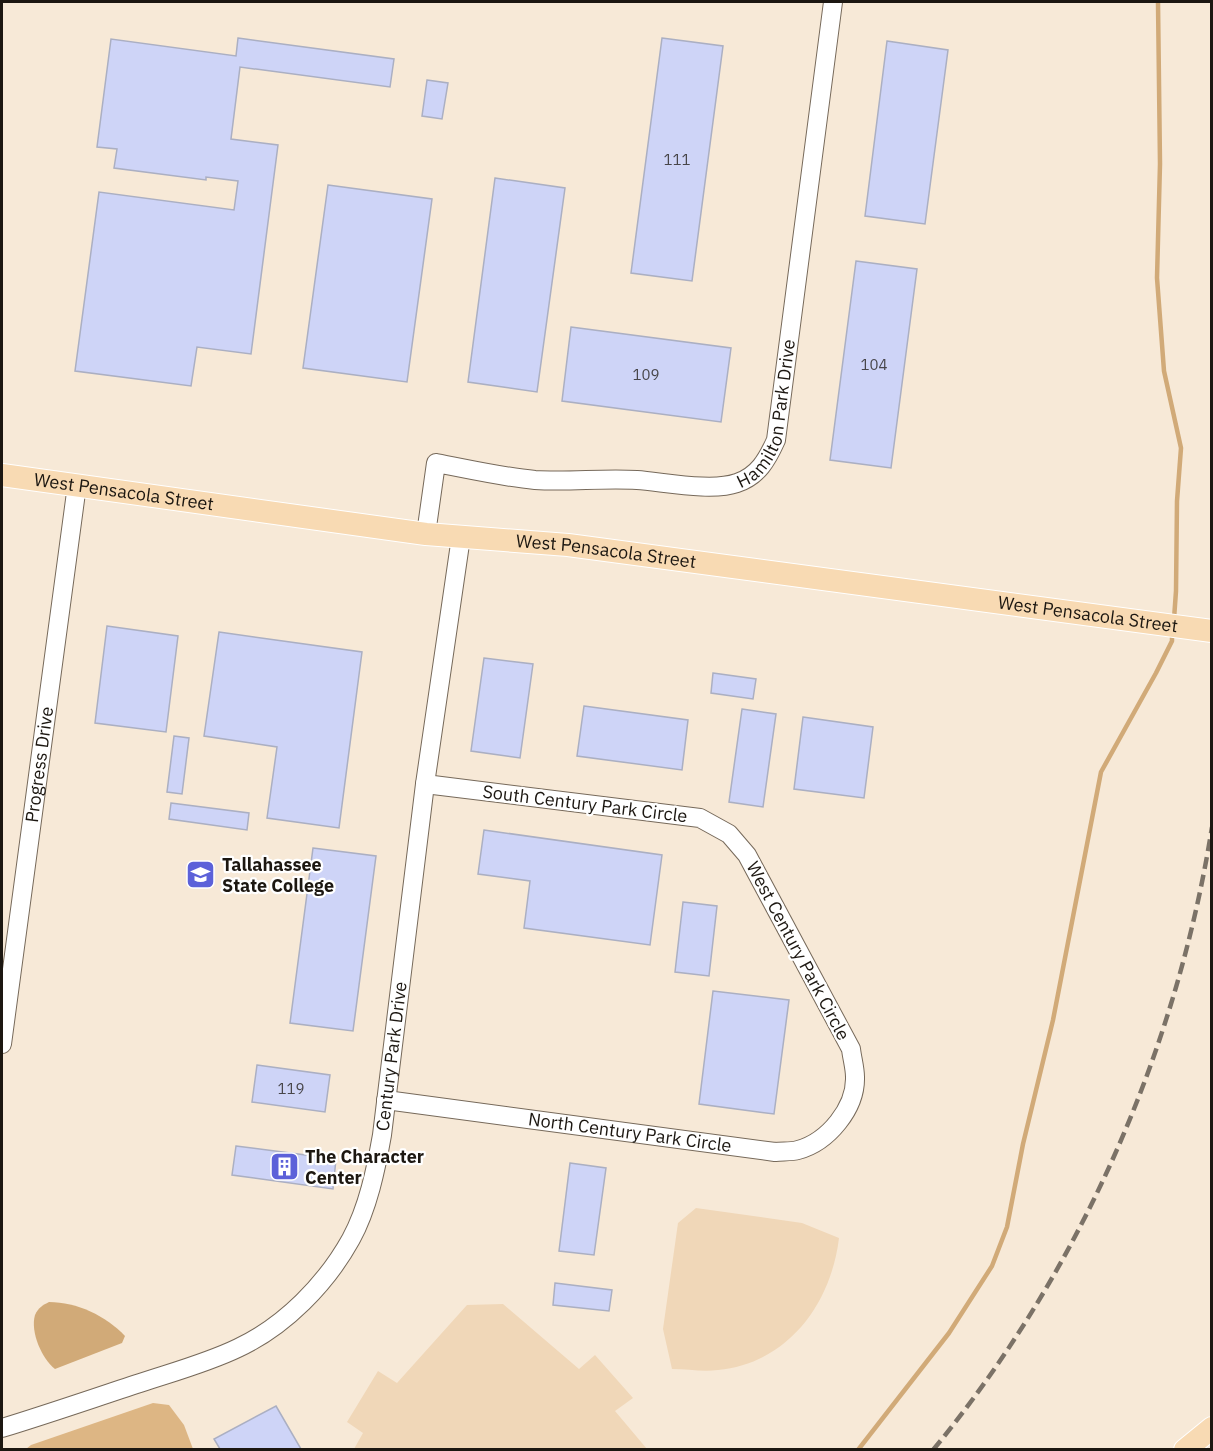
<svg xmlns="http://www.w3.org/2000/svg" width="1213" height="1451" font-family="'IBM Plex Sans',sans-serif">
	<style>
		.green { fill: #f0d7b8 }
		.forest { fill: #ddb684 }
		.water { fill: #d1aa78 }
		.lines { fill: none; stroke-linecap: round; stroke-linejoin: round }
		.stream { stroke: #d1aa78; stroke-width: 4.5 }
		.building { fill: #ced4f7; stroke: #abafc2; stroke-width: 1.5 }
		.minor-casing { stroke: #76695a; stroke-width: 20 }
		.major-casing { stroke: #fff; stroke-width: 24 }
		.minor { stroke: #fff; stroke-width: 18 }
		.major { stroke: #f8dab3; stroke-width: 22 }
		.rail { stroke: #7b7267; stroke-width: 4.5; stroke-dasharray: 12 6; stroke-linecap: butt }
		.labels { text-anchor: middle; stroke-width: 4.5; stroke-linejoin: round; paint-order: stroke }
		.number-label { font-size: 15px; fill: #48464a }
		.street-label { font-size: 18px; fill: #1c1711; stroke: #fff }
		.poi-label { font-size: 18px; font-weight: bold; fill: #1c1711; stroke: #fff; text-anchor: start }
	</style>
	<rect width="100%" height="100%" fill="#f7e9d7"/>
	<g class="green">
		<path d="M696,1208L802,1223L839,1238C831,1304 788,1363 718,1370C703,1372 687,1369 672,1369L663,1329L678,1223Z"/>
		<polygon points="503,1304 579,1369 595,1355 633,1398 615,1411 647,1449 354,1449 363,1433 347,1422 378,1371 397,1383 467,1305"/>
	</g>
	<polygon class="forest" points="153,1403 169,1405 184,1425 193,1449 26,1449 31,1445"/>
	<path class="water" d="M49,1302C77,1302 106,1316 125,1336L122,1343L55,1369C42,1359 30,1332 35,1315C38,1308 43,1305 49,1302Z"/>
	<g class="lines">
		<g class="stream">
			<polyline points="1158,2 1160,164 1157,278 1164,371 1181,448 1177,501 1176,591 1174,619"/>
			<polyline points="858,1450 949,1333 992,1266 1007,1227 1023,1144 1053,1020 1101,772 1156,673 1172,641 1172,633"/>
		</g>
	</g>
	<g class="building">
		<polygon points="238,38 394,59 390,87 240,67 231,139 278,145 251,354 197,347 191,386 75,371 99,192 234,210 238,181 206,177 206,180 114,168 117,149 97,147 111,39 236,56"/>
		<polygon points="662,38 723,46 692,281 631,273"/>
		<polygon points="887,41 948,50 925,224 865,216"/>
		<polygon points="427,80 448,83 442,119 422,116"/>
		<polygon points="495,178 565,188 537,392 468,382"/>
		<polygon points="328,185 432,199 407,382 303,368"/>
		<polygon points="856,261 917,269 891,468 830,460"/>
		<polygon points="571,327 731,348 721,422 562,401"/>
		<polygon points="107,626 178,636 166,732 95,723"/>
		<polygon points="219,632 362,652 339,828 267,818 277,747 204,736"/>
		<polygon points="484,658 533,664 520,758 471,751"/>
		<polygon points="713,673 756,679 753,699 711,693"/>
		<polygon points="584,706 688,720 682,770 577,756"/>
		<polygon points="742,709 776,714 763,807 729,802"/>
		<polygon points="803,717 873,727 864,798 794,789"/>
		<polygon points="174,736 189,738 182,794 167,792"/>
		<polygon points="171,803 249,813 247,830 169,819"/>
		<polygon points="484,830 662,855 650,945 524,928 530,881 478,874"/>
		<polygon points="313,848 376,856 353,1031 290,1023"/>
		<polygon points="683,902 717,906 709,976 675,972"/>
		<polygon points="713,991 789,1000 774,1114 699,1104"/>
		<polygon points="257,1065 330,1075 325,1112 252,1102"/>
		<polygon points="236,1146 336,1159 333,1189 232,1175"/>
		<polygon points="570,1163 606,1168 594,1255 559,1251"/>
		<polygon points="555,1283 612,1290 609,1311 553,1305"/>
		<polygon points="276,1406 301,1449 220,1449 214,1439"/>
	</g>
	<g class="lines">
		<defs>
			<g id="minor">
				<path id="s1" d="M426,534L436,463C468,469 502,477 535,480C569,482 603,478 637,480C664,482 712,492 737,483C758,476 767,460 776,440L833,2"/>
				<path id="s2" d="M2,1044L77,485"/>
				<path id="s3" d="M386,1100L775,1152C782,1151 791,1152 798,1150C828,1142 856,1108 855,1077C855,1068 852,1058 851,1049L747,855L729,834L700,818L425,784"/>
				<path id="s4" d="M2,1428C48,1414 94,1398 140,1383C173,1372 207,1363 238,1348C285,1326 326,1284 351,1239C368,1208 376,1169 382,1135L425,784L461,537"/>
			</g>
			<g id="major">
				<path id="s5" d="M2,475L426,534L568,545L1212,631"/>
				<polyline points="1185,1450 1212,1428"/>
			</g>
		</defs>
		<use href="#minor" class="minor-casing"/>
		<use href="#major" class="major-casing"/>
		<use href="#minor" class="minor"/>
		<use href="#major" class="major"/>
		<path class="rail" d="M933,1450C1079,1273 1176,1053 1212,827"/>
	</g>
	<defs>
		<symbol id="university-square" viewBox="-11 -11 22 22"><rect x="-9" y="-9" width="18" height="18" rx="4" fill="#5c61d9" stroke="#fff"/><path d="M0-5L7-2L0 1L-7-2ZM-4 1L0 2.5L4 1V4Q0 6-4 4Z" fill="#fff"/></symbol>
		<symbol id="building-square" viewBox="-11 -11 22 22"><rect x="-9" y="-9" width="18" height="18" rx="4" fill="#5c61d9" stroke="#fff"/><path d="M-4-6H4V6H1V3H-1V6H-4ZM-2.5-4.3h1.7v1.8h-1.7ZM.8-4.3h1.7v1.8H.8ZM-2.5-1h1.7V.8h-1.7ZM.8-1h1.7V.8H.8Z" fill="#fff"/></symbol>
	</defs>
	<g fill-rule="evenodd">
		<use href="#university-square" x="184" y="858" width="33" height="33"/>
		<use href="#building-square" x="268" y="1150" width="33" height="33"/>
	</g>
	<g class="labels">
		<g class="number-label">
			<text x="677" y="165">111</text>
			<text x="874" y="370">104</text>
			<text x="646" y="380">109</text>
			<text x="291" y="1094">119</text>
		</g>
		<g class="street-label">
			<text dy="6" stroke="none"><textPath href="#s1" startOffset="456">Hamilton Park Drive</textPath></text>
			<text dy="6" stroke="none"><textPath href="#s5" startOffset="123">West Pensacola Street</textPath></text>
			<text dy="6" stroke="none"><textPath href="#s5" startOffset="609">West Pensacola Street</textPath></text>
			<text dy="6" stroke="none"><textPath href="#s5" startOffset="1095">West Pensacola Street</textPath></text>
			<text dy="6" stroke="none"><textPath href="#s2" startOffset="282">Progress Drive</textPath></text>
			<text transform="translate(585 804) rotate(7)" y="6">South Century Park Circle</text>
			<text transform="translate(798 951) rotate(62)" y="6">West Century Park Circle</text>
			<text dy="6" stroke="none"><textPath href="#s4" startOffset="597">Century Park Drive</textPath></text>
			<text dy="6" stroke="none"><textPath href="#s3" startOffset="246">North Century Park Circle</textPath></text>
		</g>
		<g class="poi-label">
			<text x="222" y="871">Tallahassee<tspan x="222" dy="21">State College</tspan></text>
			<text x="305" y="1163">The Character<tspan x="305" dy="21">Center</tspan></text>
		</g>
	</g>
	<rect width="1213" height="1451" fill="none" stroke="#1c1711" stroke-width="6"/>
</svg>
